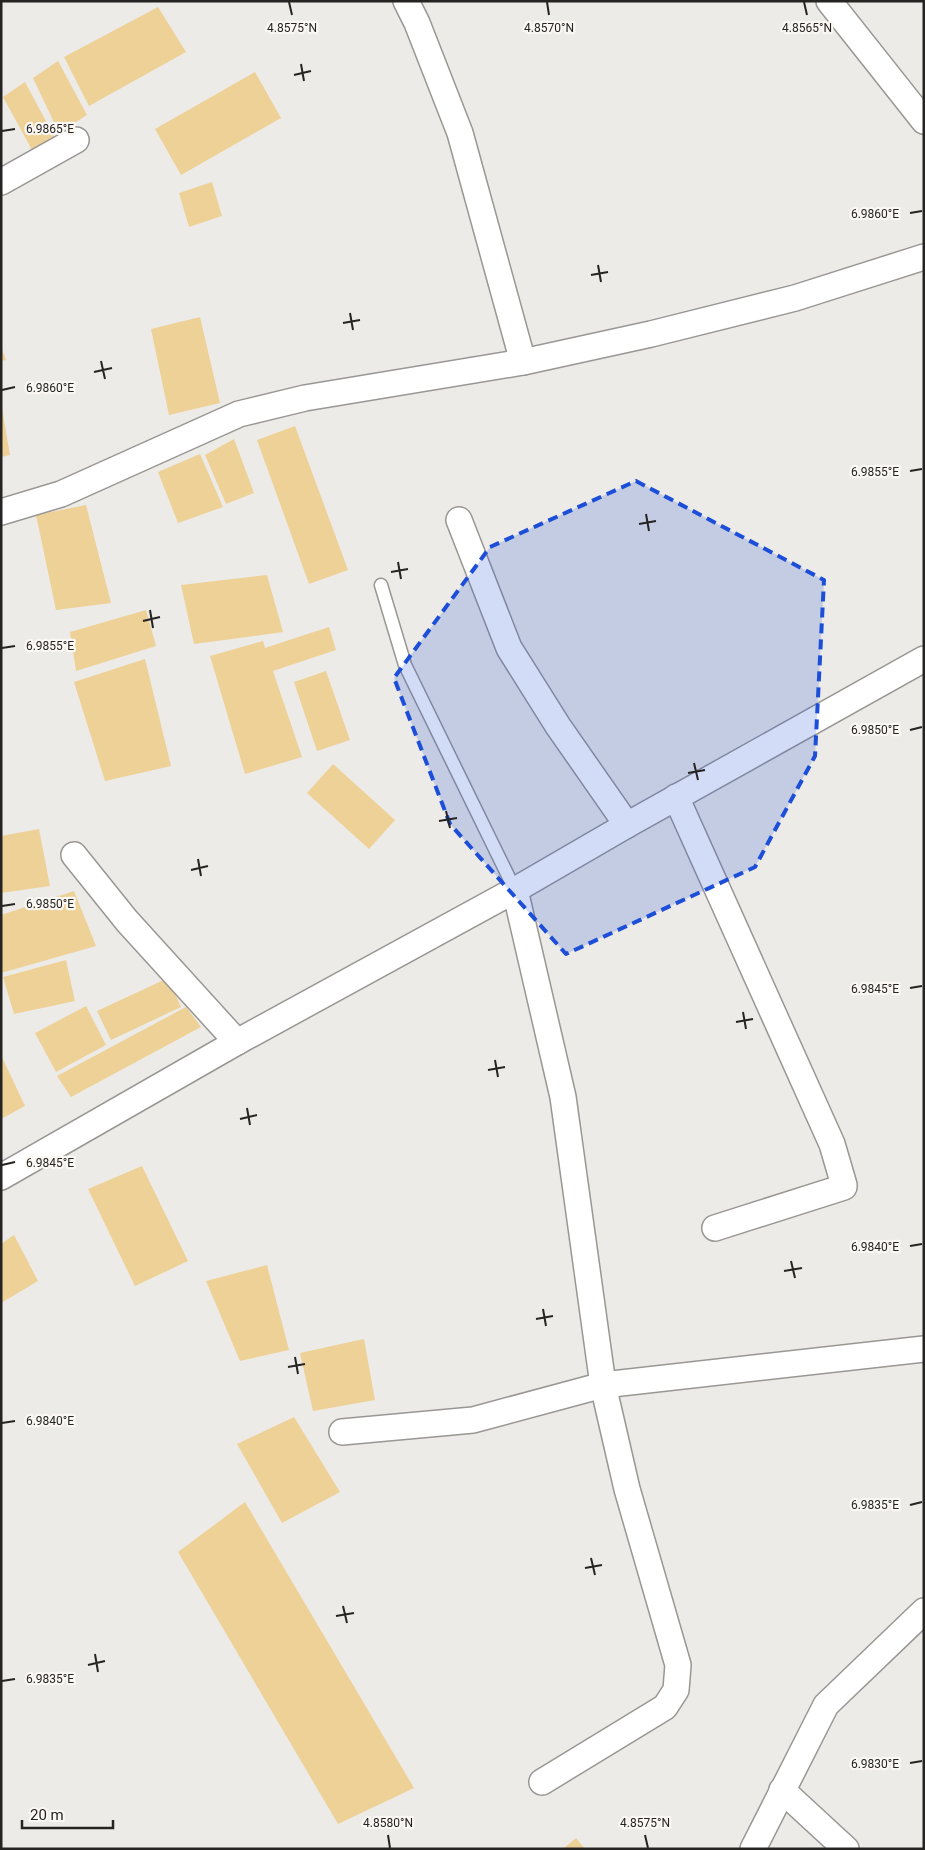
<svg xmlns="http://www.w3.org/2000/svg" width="925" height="1850" font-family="Roboto,sans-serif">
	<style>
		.building { fill: #edd197 }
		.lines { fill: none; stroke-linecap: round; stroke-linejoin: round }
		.lane-casing { stroke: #999793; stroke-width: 15 }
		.street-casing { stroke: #999793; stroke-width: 28 }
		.lane { stroke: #fff; stroke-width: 12 }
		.street { stroke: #fff; stroke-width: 25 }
		.marked { fill: #1d4ed8; fill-opacity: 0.2; stroke: #1d4ed8; stroke-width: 4; stroke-dasharray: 10 6; stroke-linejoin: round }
		.ticks { fill: none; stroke: #252422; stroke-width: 2 }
		.ticks-label { font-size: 12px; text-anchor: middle; fill: #252422; stroke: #fbf8f4; stroke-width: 4.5; stroke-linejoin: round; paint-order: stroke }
	</style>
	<rect width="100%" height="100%" fill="#edebe7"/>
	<g class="building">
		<polygon points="158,7 186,52 89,106 64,57"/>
		<polygon points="58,61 87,115 59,133 33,78"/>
		<polygon points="255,72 281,118 181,175 155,129"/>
		<polygon points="25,82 55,138 32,150 3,97"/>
		<polygon points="212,182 222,216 189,227 179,193"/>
		<polygon points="200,317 220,403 169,415 151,329"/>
		<polygon points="1,347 6,360 1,361"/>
		<polygon points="1,403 10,455 1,457"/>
		<polygon points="295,426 348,570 309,584 257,440"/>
		<polygon points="234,439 254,493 226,504 205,455"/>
		<polygon points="200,454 223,507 178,523 158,472"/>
		<polygon points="86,505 111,603 56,610 36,515"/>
		<polygon points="267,575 283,632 194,644 181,585"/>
		<polygon points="146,610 156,646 76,671 70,632"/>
		<polygon points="329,627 336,650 273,671 302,757 245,774 210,656 263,641 265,648"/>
		<polygon points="145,659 171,766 105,781 74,682"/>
		<polygon points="326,671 350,740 317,751 294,682"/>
		<polygon points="333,764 395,820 369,849 307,793"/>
		<polygon points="39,829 50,886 1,893 1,836"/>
		<polygon points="74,891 96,946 1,973 1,915"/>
		<polygon points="66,960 75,1001 14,1014 3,977"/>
		<polygon points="168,978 181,1007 111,1040 97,1011"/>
		<polygon points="86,1006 106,1045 56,1072 35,1033"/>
		<polygon points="186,1007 201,1027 71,1097 57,1076"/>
		<polygon points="1,1055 25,1106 1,1119"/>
		<polygon points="142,1166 188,1261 135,1286 88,1189"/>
		<polygon points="14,1235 38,1281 1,1303 1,1244"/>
		<polygon points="267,1265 289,1350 240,1361 206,1281"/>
		<polygon points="364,1339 375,1400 313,1411 300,1353"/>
		<polygon points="294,1417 340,1492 282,1523 237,1444"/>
		<polygon points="245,1502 414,1788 338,1824 178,1552"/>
		<polygon points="576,1838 585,1849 563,1849"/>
	</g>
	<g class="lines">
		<defs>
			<polyline id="lane" points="381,585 405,665 515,890"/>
			<g id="street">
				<polyline points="406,1 417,23 460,133 523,362"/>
				<polyline points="829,1 924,121"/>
				<polyline points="1,182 76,140"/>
				<polyline points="1,512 61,494 239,414 305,398 523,362 651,334 795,298 924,257"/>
				<polyline points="459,520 509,648 558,726 627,825"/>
				<polyline points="676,797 832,1144 844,1185 844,1187 715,1228"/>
				<polyline points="74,855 127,921 237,1042"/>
				<polyline points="515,890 563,1097 603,1385 627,1489 678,1665 676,1690 665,1707 542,1782"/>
				<polyline points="1,1177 237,1042 515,890 627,825 924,659"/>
				<polyline points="342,1432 473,1420 603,1385 924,1349"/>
				<polyline points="782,1790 846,1849"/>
				<polyline points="753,1849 826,1705 924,1611"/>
			</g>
		</defs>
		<use href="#lane" class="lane-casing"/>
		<use href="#street" class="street-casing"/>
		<use href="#lane" class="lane"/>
		<use href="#street" class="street"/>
	</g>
	<path class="marked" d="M636,481L824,580L815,756L755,867L566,954L450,824L394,678L490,547Z"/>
	<path class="ticks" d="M289,2L292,15M547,2L549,15M804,2L807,15M301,64L304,81M294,75L311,71M2,131L15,129M910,213L922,211M598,265L601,282M591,275L608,272M350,313L353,330M343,323L360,320M101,361L105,379M94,372L112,368M2,390L15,387M910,471L922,469M646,514L649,531M639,524L656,521M398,562L401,579M391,572L408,569M150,610L153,628M143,621L160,617M2,648L15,646M910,730L922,727M694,763L698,780M688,773L705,770M446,811L450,828M439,821L457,818M198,859L201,876M191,870L208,866M2,906L15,904M910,988L922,986M743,1012L746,1029M736,1022L753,1019M495,1060L498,1077M488,1070L505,1067M247,1108L250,1125M240,1119L257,1115M2,1165L15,1162M910,1246L922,1244M791,1261L795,1278M784,1271L802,1268M543,1309L546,1326M536,1319L553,1316M295,1357L298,1374M288,1367L305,1364M2,1423L15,1421M910,1505L922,1502M591,1558L595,1575M585,1568L602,1565M343,1606L347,1623M336,1616L354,1613M95,1654L98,1672M88,1665L105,1661M2,1681L15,1679M910,1763L922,1761M388,1835L390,1848M645,1835L648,1848"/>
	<g class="ticks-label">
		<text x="292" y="32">4.8575°N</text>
		<text x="549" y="32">4.8570°N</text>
		<text x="807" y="32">4.8565°N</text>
		<text x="50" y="133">6.9865°E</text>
		<text x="875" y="218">6.9860°E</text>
		<text x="50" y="392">6.9860°E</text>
		<text x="875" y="476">6.9855°E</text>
		<text x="50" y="650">6.9855°E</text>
		<text x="875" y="734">6.9850°E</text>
		<text x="50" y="908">6.9850°E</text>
		<text x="875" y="993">6.9845°E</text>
		<text x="50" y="1167">6.9845°E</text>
		<text x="875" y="1251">6.9840°E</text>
		<text x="50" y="1425">6.9840°E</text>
		<text x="875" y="1509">6.9835°E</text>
		<text x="50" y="1683">6.9835°E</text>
		<text x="875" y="1768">6.9830°E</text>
		<text x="388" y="1827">4.8580°N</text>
		<text x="645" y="1827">4.8575°N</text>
	</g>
	<rect width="925" height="1850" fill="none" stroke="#252422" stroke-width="5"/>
	<path d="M22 1820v8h91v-8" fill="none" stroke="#252422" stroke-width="2.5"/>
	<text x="30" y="1820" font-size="15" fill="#252422" stroke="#fbf8f4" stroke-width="4" paint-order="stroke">20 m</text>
</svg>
